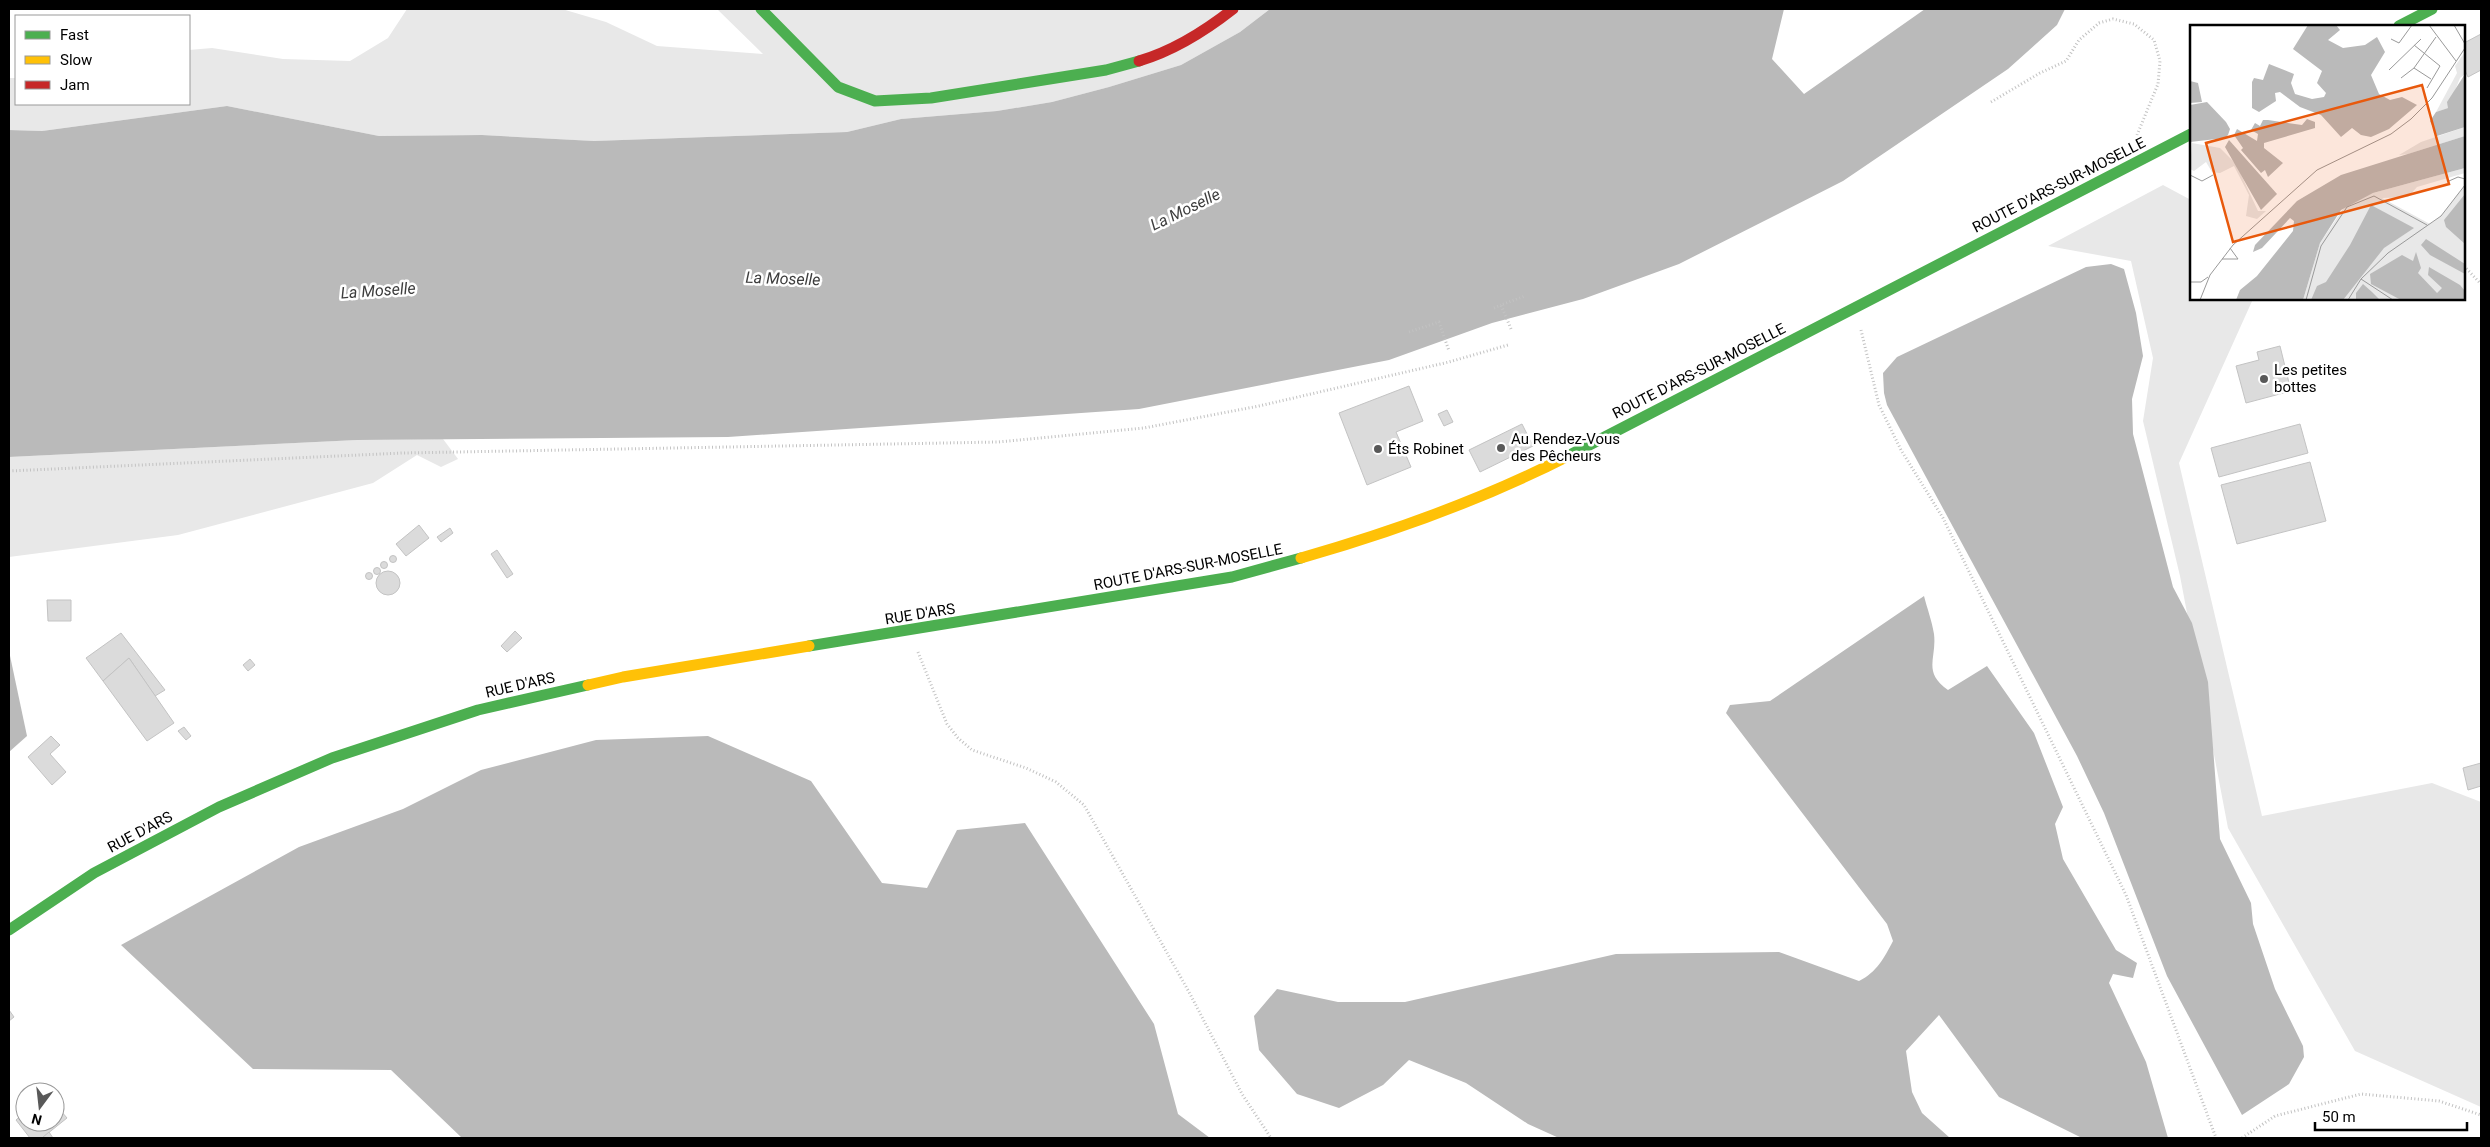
<svg xmlns="http://www.w3.org/2000/svg" width="2490" height="1147" font-family="Roboto,sans-serif">
	<style>
		.green { fill: #e8e8e8 }
		.water { fill: #bababa }
		.building { fill: #dbdbdb; stroke: #c3c3c3 }
		.lines { fill: none; stroke-linecap: round; stroke-linejoin: round }
		.path { stroke: #c2c2c2; stroke-width: 3; stroke-dasharray: 1 2.5; stroke-linecap: butt }
		.fast { stroke: #4caf50; stroke-width: 11 }
		.slow { stroke: #ffc107; stroke-width: 11 }
		.jam { stroke: #c62828; stroke-width: 11 }
		.poi-dot { fill: #595959; stroke: #fff; stroke-width: 2 }
		.labels { text-anchor: middle; stroke-width: 5; stroke-linejoin: round; paint-order: stroke }
		.street-label { font-size: 15px; fill: #000; stroke: #fff }
		.poi-label { font-size: 15px; fill: #000; stroke: #fff; text-anchor: start }
		.water-label { font-size: 16px; font-style: italic; fill: #3d3d3d; stroke: #fff }
		.inset-road { fill: none; stroke: #999; stroke-width: 1 }
		.view { fill: #e8590c; fill-opacity: 0.15; stroke: #e8590c; stroke-width: 2.5 }
		.inset-edge { fill: none; stroke: #000; stroke-width: 2.5 }
	</style>
	<rect width="100%" height="100%" fill="#fff"/>
	<g class="green">
		<polygon points="407,9 562,9 606,22 657,46 763,54 717,9 1270,9 1240,32 1181,65 1109,87 1052,102 997,111 901,119 847,132 594,141 482,135 379,136 227,106 42,131 9,130 9,78 16,78 16,104 189,104 189,50 212,48 283,59 350,61 388,38"/>
		<polygon points="2163,185 2191,200 2191,299 2253,299 2179,463 2262,816 2432,783 2481,802 2481,1107 2355,1051 2228,828 2180,576 2143,421 2153,358 2131,261 2048,246"/>
		<polygon points="443,439 458,459 441,467 417,455 373,483 178,535 9,557 9,457 357,440"/>
	</g>
	<g class="water">
		<polygon points="1270,9 1784,9 1772,59 1804,94 1925,9 2065,9 2057,25 2008,69 1843,181 1679,264 1583,299 1492,323 1389,360 1139,409 728,437 357,440 9,457 9,130 42,131 227,106 379,136 482,135 594,141 847,132 901,119 997,111 1052,102 1109,87 1181,65 1240,32"/>
		<polygon points="2111,264 2124,269 2136,313 2143,356 2132,399 2133,434 2173,587 2192,623 2208,682 2220,839 2251,903 2253,924 2275,989 2303,1046 2304,1057 2289,1084 2242,1115 2167,976 2104,813 2077,756 1887,405 1884,393 1883,373 1897,357 2086,267"/>
		<path d="M1924,596C1927,608 1932,621 1934,634C1937,658 1922,672 1948,690L1987,666L2034,733L2063,807L2055,824L2063,859L2116,950L2137,963L2133,978L2113,974L2109,983L2146,1062L2168,1138H2082L1999,1097L1939,1015L1906,1051L1912,1092L1922,1113L1950,1138H1559L1528,1124L1466,1083L1409,1060L1383,1085L1339,1108L1297,1094L1259,1050L1254,1016L1277,989L1338,1002H1405L1616,954L1779,952L1859,981C1877,972 1884,958 1893,941L1887,924L1726,713L1730,705L1770,701Z"/>
		<polygon points="9,651 27,736 9,752"/>
		<polygon points="708,736 811,781 882,883 927,888 957,830 1025,823 1154,1024 1178,1114 1210,1138 462,1138 391,1070 253,1069 121,945 299,847 403,809 481,770 596,740"/>
	</g>
	<g class="building">
		<polygon points="2481,34 2481,70 2468,77 2464,68 2464,43"/>
		<polygon points="2280,346 2291,391 2246,403 2236,366 2259,360 2257,352"/>
		<polygon points="1409,386 1423,421 1396,432 1411,467 1367,485 1339,413"/>
		<polygon points="1447,410 1453,422 1444,426 1438,414"/>
		<polygon points="1522,424 1533,446 1480,472 1469,450"/>
		<polygon points="2300,424 2308,453 2219,477 2211,448"/>
		<polygon points="2310,462 2326,521 2237,544 2221,485"/>
		<polygon points="419,525 429,538 406,556 396,544"/>
		<polygon points="450,528 453,533 441,542 437,537"/>
		<polygon points="497,550 513,574 507,578 491,554"/>
		<circle cx="393" cy="559" r="3.5"/>
		<circle cx="384" cy="565" r="3.5"/>
		<circle cx="377" cy="571" r="3.5"/>
		<circle cx="388" cy="583" r="12"/>
		<circle cx="369" cy="576" r="3.5"/>
		<polygon points="47,600 71,600 71,621 48,621"/>
		<polygon points="515,631 522,638 507,652 501,646"/>
		<polygon points="121,633 165,690 155,696 129,658 103,681 86,658"/>
		<polygon points="129,658 174,723 147,741 103,681"/>
		<polygon points="250,659 255,665 248,671 243,665"/>
		<polygon points="184,727 191,736 186,740 178,731"/>
		<polygon points="51,736 60,745 50,754 66,772 52,785 28,757"/>
		<polygon points="2481,763 2481,786 2468,790 2463,768"/>
		<polygon points="9,1010 14,1017 9,1021"/>
		<polygon points="55,1104 67,1118 42,1138 30,1138 16,1120 25,1112 25,1122 55,1122"/>
		<polygon points="49,1132 53,1138 42,1138"/>
	</g>
	<g class="lines">
		<g class="path">
			<polyline points="1991,102 2040,73 2066,61 2079,40 2099,23 2113,19 2134,24 2154,40 2160,61 2158,84 2137,135"/>
			<polyline points="2464,266 2481,284"/>
			<polyline points="1494,308 1501,305"/>
			<polyline points="1511,329 1501,305 1525,296"/>
			<polyline points="1861,330 1879,405 1901,450 1943,518 2126,895 2216,1138"/>
			<polyline points="1409,332 1439,322 1449,351"/>
			<polyline points="9,471 403,453 998,442 1144,428 1259,406 1449,362 1508,345"/>
			<polyline points="918,652 947,724 958,738 972,750 1026,768 1056,782 1084,805 1189,992 1242,1094 1271,1138"/>
			<polyline points="2242,1138 2275,1116 2361,1094 2439,1101 2481,1115"/>
		</g>
		<g class="fast">
			<polyline points="761,9 838,87 875,101 931,98 1106,70 1139,61"/>
			<polyline points="2399,26 2432,9"/>
			<polyline points="1568,456 2191,134"/>
			<polyline points="809,646 1232,577 1301,558"/>
			<polyline points="9,930 94,873 219,807 332,758 478,710 588,685"/>
		</g>
		<g class="slow">
			<path d="M1301,558C1392,532 1484,499 1568,456"/>
			<polyline points="588,685 623,677 809,646"/>
		</g>
		<path class="jam" d="M1139,61C1173,51 1205,31 1233,9"/>
	</g>
	<g class="poi-dot">
		<circle cx="2264" cy="379" r="5"/>
		<circle cx="1501" cy="448" r="5"/>
		<circle cx="1378" cy="449" r="5"/>
	</g>
	<g class="labels">
		<g class="street-label">
			<text transform="translate(2059 185) rotate(-27)" y="5">ROUTE D'ARS-SUR-MOSELLE</text>
			<text transform="translate(1699 371) rotate(-27)" y="5">ROUTE D'ARS-SUR-MOSELLE</text>
			<text transform="translate(1188 567) rotate(-11)" y="5">ROUTE D'ARS-SUR-MOSELLE</text>
			<text transform="translate(920 614) rotate(-9)" y="5">RUE D'ARS</text>
			<text transform="translate(520 685) rotate(-13)" y="5">RUE D'ARS</text>
			<text transform="translate(140 832) rotate(-28)" y="5">RUE D'ARS</text>
		</g>
		<g class="poi-label">
			<text x="2274" y="375">Les petites<tspan x="2274" dy="17">bottes</tspan></text>
			<text x="1511" y="444">Au Rendez-Vous<tspan x="1511" dy="17">des Pêcheurs</tspan></text>
			<text x="1388" y="454">Éts Robinet</text>
		</g>
		<g class="water-label">
			<text transform="translate(1185 209) rotate(-26)" y="6">La Moselle</text>
			<text transform="translate(783 278) rotate(2)" y="6">La Moselle</text>
			<text transform="translate(378 290) rotate(-4)" y="6">La Moselle</text>
		</g>
	</g>
	<g transform="translate(2190 25)">
		<rect width="275" height="275" fill="#fff"/>
		<path d="M275,27V49L270,53L258,83L246,87L267,48L265,41ZM275,102V111L218,129L209,130L231,117ZM2,118L30,123L46,139L68,186H76L67,194L56,191L59,170L44,141L30,148L22,147L16,137L4,146L0,144ZM275,143V148L227,162L218,172L192,173L240,199L251,191L275,160V275H113L130,218L155,181L183,168Z" fill="#e8e8e8"/>
		<path d="M118,0H146L150,5L138,15L153,23L175,20L187,12L195,27L181,50L189,69L200,75L212,72L227,80L199,104L181,112L171,110L162,103L151,112L131,90L110,82L90,67L85,68L86,76L69,87L62,83V57L64,53L73,55L79,39L104,49L101,58L105,69L122,74L134,72L136,68L127,58L132,46L103,24ZM275,49V102L247,111L240,96L246,87L258,83L257,77ZM0,56L8,58L12,77L0,78ZM17,77L36,97L40,104L38,110L35,113L0,117V80ZM117,94L125,97V103L74,118V123L93,138L78,152L75,145L71,148L51,125L53,123L44,110L47,104L67,116L68,109L61,105L65,98L70,101L73,95H78L112,100ZM275,111V143L183,168L151,185L130,218L113,275H46L50,265L67,251L103,206L104,196L100,193L72,223L63,227L65,220L107,176L151,150ZM39,115L87,169L71,185L35,122ZM275,169V219L256,202L254,195ZM181,180L224,203L194,223L153,275H121L127,261L136,257L160,220ZM236,214L275,239V249L240,230L231,220ZM226,227L231,243L228,248L247,268L252,263L238,250L239,242L270,260L275,266V275H211L181,259L180,249L212,230L223,236ZM173,259L182,267L190,275H166V268Z" fill="#bababa"/>
		<path class="inset-road" d="M239,0L266,36M264,0L275,19M201,14L209,18L222,0M224,20L250,41L237,63M224,43L241,54M199,45L231,14M211,53L224,43L246,12M0,150L12,156L23,150M259,156L268,152L275,154M32,234H48L40,223M171,254L203,275M0,257H11L18,252M10,275L20,250L43,220L127,145L201,109L221,94L242,73L275,23M116,275L131,221L157,182L184,171L237,200M158,275L171,254L198,228L251,191L275,160"/>
		<path class="view" d="M232,60L259,159L43,217L16,118Z"/>
		<rect width="275" height="275" class="inset-edge"/>
	</g>
	<rect width="2490" height="1147" fill="none" stroke="#000000" stroke-width="20"/>
	<rect x="15" y="15" width="175" height="90" fill="#ffffff" stroke="#999999"/>
	<rect x="25" y="31" width="25" height="8" fill="#4caf50" stroke="#999999"/>
	<text x="60" y="40" font-size="15" fill="#000000">Fast</text>
	<rect x="25" y="56" width="25" height="8" fill="#ffc107" stroke="#999999"/>
	<text x="60" y="65" font-size="15" fill="#000000">Slow</text>
	<rect x="25" y="81" width="25" height="8" fill="#c62828" stroke="#999999"/>
	<text x="60" y="90" font-size="15" fill="#000000">Jam</text>
	<g transform="translate(40 1107) rotate(195)"><circle r="24" fill="#ffffff" stroke="#999999"/>
	<path d="M0-4L9 19L0 12L-9 19Z" fill="#595959"/>
	<text y="-8" font-size="14" font-weight="bold" text-anchor="middle" fill="#000000">N</text>
	</g>
	<path d="M2315 1122v8h152v-8" fill="none" stroke="#000000" stroke-width="2.5"/>
	<text x="2322" y="1122" font-size="15" fill="#000000" stroke="#ffffff" stroke-width="4" paint-order="stroke">50 m</text>
</svg>
